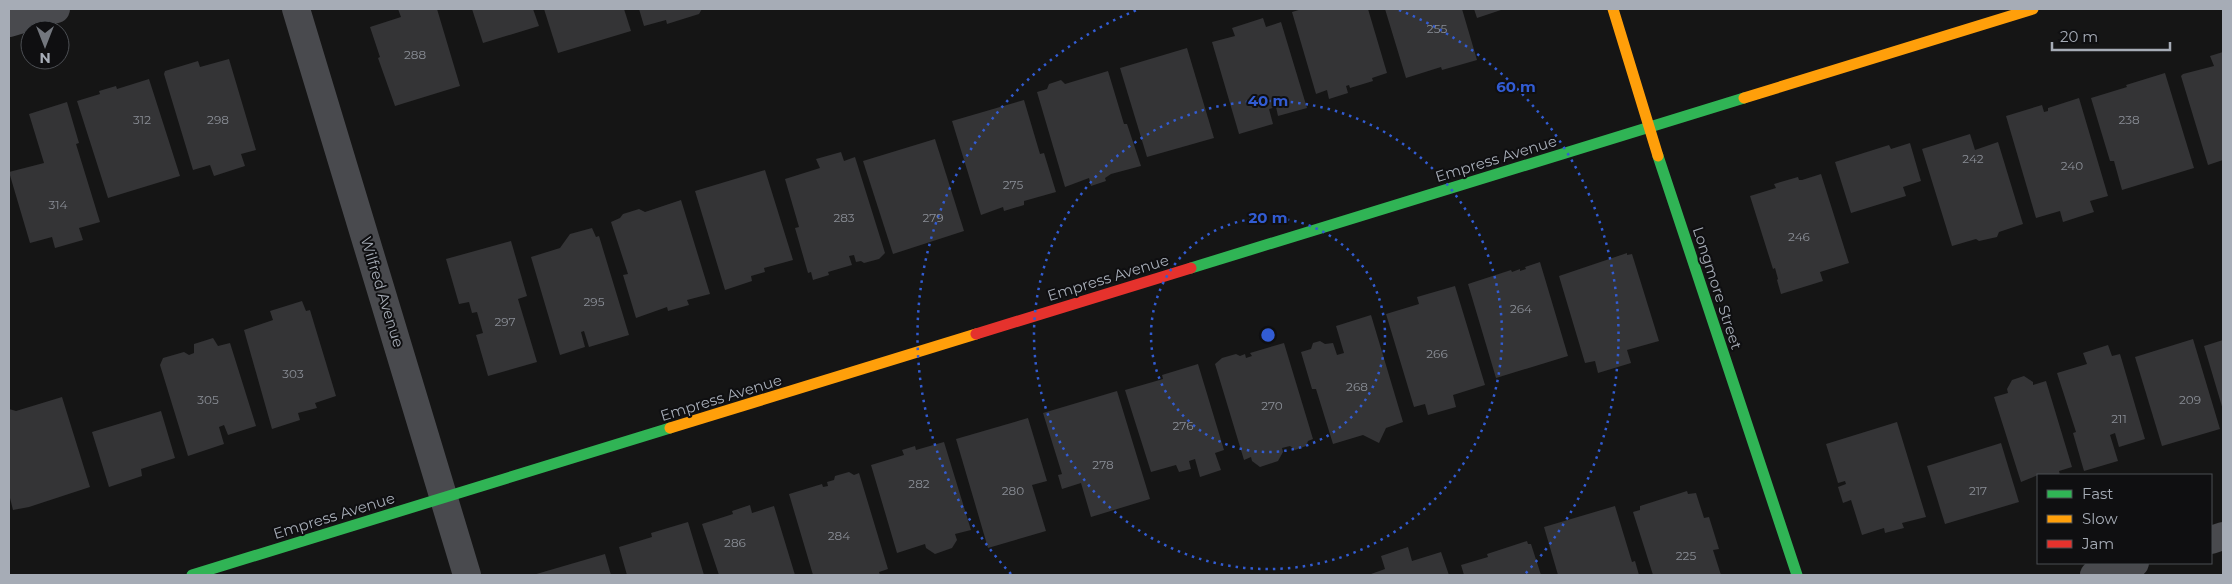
<svg xmlns="http://www.w3.org/2000/svg" width="2232" height="584" font-family="Montserrat,sans-serif">
	<style>
		.building { fill: #343436 }
		.lines { fill: none; stroke-linecap: round; stroke-linejoin: round }
		.street { stroke: #494a4e; stroke-width: 28 }
		.fast { stroke: #30b455; stroke-width: 11 }
		.slow { stroke: #ff9f0a; stroke-width: 11 }
		.jam { stroke: #e5322d; stroke-width: 11 }
		.ring { fill: none; stroke: #325cd3; stroke-width: 2.5; stroke-dasharray: 2.5 5 }
		.labels { text-anchor: middle; stroke-width: 4; stroke-linejoin: round; paint-order: stroke }
		.number-label { font-size: 12px; fill: #8a8e96 }
		.street-label { font-size: 15px; fill: #a6acb6; stroke: #0f0f11 }
		.centre { fill: #325cd3; stroke: #0f0f11; stroke-width: 2.5 }
		.ring-label { font-size: 15px; text-anchor: middle; font-weight: bold; fill: #325cd3; stroke: #0f0f11; stroke-width: 4; stroke-linejoin: round; paint-order: stroke }
	</style>
	<rect width="100%" height="100%" fill="#151515"/>
	<g class="building">
		<polygon points="398,9 437,9 460,86 395,106 378,58 380,57 370,27 401,17"/>
		<polygon points="472,9 533,9 539,26 483,43"/>
		<polygon points="544,9 624,9 631,31 558,53"/>
		<polygon points="639,9 702,9 699,14 667,24 666,20 644,26"/>
		<polygon points="1302,9 1368,9 1387,73 1372,78 1373,81 1350,88 1349,85 1346,86 1348,93 1329,99 1327,90 1316,94 1292,12"/>
		<polygon points="1385,9 1462,9 1477,60 1442,70 1441,67 1406,78"/>
		<polygon points="1474,9 1504,9 1477,18"/>
		<polygon points="1263,18 1266,27 1281,22 1307,108 1278,116 1276,107 1269,109 1273,124 1239,134 1212,42 1235,36 1232,28"/>
		<polygon points="1187,48 1214,138 1147,157 1120,68"/>
		<polygon points="2223,52 2223,160 2208,165 2181,76 2183,74 2214,66 2210,56"/>
		<polygon points="229,59 256,150 241,154 245,166 214,176 210,165 193,170 164,74 165,71 198,61 200,67"/>
		<polygon points="1108,71 1124,124 1127,124 1141,166 1111,174 1105,178 1106,181 1091,186 1089,178 1065,187 1037,92 1047,89 1049,84 1061,80 1065,84"/>
		<polygon points="2165,73 2194,168 2122,190 2114,161 2110,161 2091,98 2127,87 2126,85"/>
		<polygon points="149,79 180,176 108,198 77,101 100,94 99,91 116,86 117,89"/>
		<polygon points="2079,98 2108,196 2090,201 2094,212 2063,222 2060,211 2036,218 2006,116 2042,105 2044,112 2048,111 2048,108"/>
		<polygon points="1024,100 1040,154 1044,153 1056,192 1024,201 1024,205 1004,211 1003,207 981,215 952,121"/>
		<polygon points="67,102 79,143 76,144 100,222 79,228 83,240 55,248 52,237 30,243 9,172 44,163 29,114"/>
		<polygon points="1970,134 1975,150 1998,142 2023,224 1999,232 1997,237 1979,241 1976,239 1952,246 1922,149"/>
		<polygon points="935,139 964,231 893,254 863,161"/>
		<polygon points="1910,143 1921,181 1903,187 1906,196 1851,213 1835,162 1889,145 1891,149"/>
		<polygon points="841,152 844,161 855,157 885,253 879,259 864,263 861,261 856,262 854,255 849,256 852,265 828,272 829,275 813,280 811,272 808,273 795,228 799,227 785,179 820,168 816,159"/>
		<polygon points="765,170 793,260 764,268 765,272 751,276 752,281 725,290 695,191"/>
		<polygon points="1821,174 1849,263 1820,272 1823,281 1781,294 1777,280 1778,279 1775,268 1773,269 1750,196 1776,188 1774,184 1798,177 1799,180 1802,180"/>
		<polygon points="681,200 710,294 687,300 689,305 668,311 667,307 636,318 623,275 628,274 611,222 620,218 623,214 639,209 645,212"/>
		<polygon points="592,228 596,237 599,236 629,335 589,347 584,331 581,332 585,347 560,355 531,257 560,248 570,234"/>
		<polygon points="511,241 527,296 518,299 537,362 488,376 476,335 483,333 477,312 472,313 469,302 459,304 446,259"/>
		<polygon points="1627,253 1627,255 1632,254 1659,341 1627,350 1631,363 1598,373 1595,361 1585,363 1559,276"/>
		<polygon points="1540,262 1568,356 1496,378 1468,284 1511,270 1512,272 1520,269 1520,271 1526,269 1525,267"/>
		<polygon points="1455,286 1485,385 1453,395 1456,407 1428,415 1425,404 1414,407 1386,314 1419,304 1417,297"/>
		<polygon points="302,301 306,311 310,310 336,396 315,403 317,408 298,413 300,420 272,429 244,330 273,320 270,311"/>
		<polygon points="1371,315 1403,422 1386,428 1379,443 1363,435 1333,444 1316,389 1312,389 1301,352 1311,349 1313,343 1320,341 1325,344 1333,343 1337,355 1344,353 1336,326"/>
		<polygon points="213,338 218,346 230,343 256,426 228,435 224,425 219,427 224,444 188,456 160,365 163,358 184,352 189,355 194,353 194,344"/>
		<polygon points="2193,339 2220,429 2162,446 2135,357"/>
		<polygon points="2223,340 2223,410 2204,346"/>
		<polygon points="1284,343 1313,439 1308,441 1306,446 1295,450 1290,446 1282,448 1283,452 1278,461 1260,467 1252,461 1251,457 1244,460 1215,364 1222,358 1236,354 1240,356 1245,354 1246,358 1252,356 1250,353"/>
		<polygon points="2108,345 2112,356 2120,354 2145,439 2119,447 2115,433 2110,435 2118,461 2084,471 2073,433 2076,432 2057,373 2087,364 2083,353"/>
		<polygon points="1198,364 1224,450 1215,453 1221,470 1200,477 1195,459 1189,461 1191,469 1179,472 1176,465 1151,472 1125,390 1163,379 1162,375"/>
		<polygon points="2024,376 2033,382 2033,385 2046,381 2072,467 2059,471 2060,475 2038,475 2021,482 1994,397 2008,393 2007,389 2012,380"/>
		<polygon points="1117,391 1150,499 1091,517 1081,483 1062,489 1058,475 1062,474 1043,413"/>
		<polygon points="62,397 90,487 29,507 13,510 9,494 9,409 16,411"/>
		<polygon points="161,411 175,458 141,469 142,476 109,487 92,432"/>
		<polygon points="1028,418 1047,481 1032,485 1046,531 988,548 956,439"/>
		<polygon points="1897,422 1926,517 1902,523 1904,528 1885,533 1884,528 1862,535 1851,500 1843,503 1838,487 1846,484 1845,481 1838,483 1826,444"/>
		<polygon points="944,442 971,530 955,534 957,540 952,548 935,554 926,548 925,544 897,553 871,465 904,455 902,450 915,446 916,450"/>
		<polygon points="2001,443 2019,502 1945,524 1927,466"/>
		<polygon points="849,472 854,475 859,473 888,569 879,572 880,575 813,575 789,494 822,484 823,487 828,486 827,482 834,480 835,476"/>
		<polygon points="1687,491 1688,494 1696,493 1704,518 1709,517 1719,549 1713,550 1721,575 1653,575 1633,512 1640,510 1640,506"/>
		<polygon points="750,505 752,513 774,506 795,575 719,575 702,524 733,514 732,511"/>
		<polygon points="1615,506 1632,562 1635,561 1639,575 1558,575 1544,527"/>
		<polygon points="688,522 704,575 627,575 619,547 652,537 651,533"/>
		<polygon points="1527,541 1528,544 1531,544 1541,575 1464,575 1461,565 1488,557 1487,554"/>
		<polygon points="1408,547 1412,561 1441,552 1449,575 1372,575 1371,574 1385,569 1381,556"/>
		<polygon points="605,554 611,575 533,575"/>
	</g>
	<g class="lines">
		<g class="street">
			<polyline points="296,9 467,575"/>
			<polyline points="9,23 56,9"/>
			<polyline points="2211,540 2223,536"/>
			<polyline points="2094,575 2135,563"/>
		</g>
		<g class="fast">
			<polyline points="1658,156 1797,575"/>
			<polyline points="1191,268 1744,98"/>
			<polyline points="192,575 670,428"/>
		</g>
		<g class="slow">
			<polyline points="1613,9 1658,156"/>
			<polyline points="1744,98 2033,9"/>
			<polyline points="670,428 976,334"/>
		</g>
		<polyline class="jam" points="976,334 1191,268"/>
	</g>
	<g class="ring">
		<circle cx="1268" cy="335" r="117"/>
		<circle cx="1268" cy="335" r="234"/>
		<path d="M1011 574A351 351 0 0 1 1137 10M1399 10A351 351 0 0 1 1525 574"/>
	</g>
	<g class="labels">
		<g class="number-label">
			<text x="1437" y="33">255</text>
			<text x="415" y="59">288</text>
			<text x="142" y="124">312</text>
			<text x="218" y="124">298</text>
			<text x="2129" y="124">238</text>
			<text x="1973" y="163">242</text>
			<text x="2072" y="170">240</text>
			<text x="1013" y="189">275</text>
			<text x="58" y="209">314</text>
			<text x="844" y="222">283</text>
			<text x="933" y="222">279</text>
			<text x="1799" y="241">246</text>
			<text x="594" y="306">295</text>
			<text x="1521" y="313">264</text>
			<text x="505" y="326">297</text>
			<text x="1437" y="358">266</text>
			<text x="293" y="378">303</text>
			<text x="1357" y="391">268</text>
			<text x="208" y="404">305</text>
			<text x="2190" y="404">209</text>
			<text x="1272" y="410">270</text>
			<text x="2119" y="423">211</text>
			<text x="1183" y="430">276</text>
			<text x="1103" y="469">278</text>
			<text x="919" y="488">282</text>
			<text x="1013" y="495">280</text>
			<text x="1978" y="495">217</text>
			<text x="839" y="540">284</text>
			<text x="735" y="547">286</text>
			<text x="1686" y="560">225</text>
		</g>
		<g class="street-label">
			<text transform="translate(1496 159) rotate(-17)" y="5">Empress Avenue</text>
			<text transform="translate(1108 278) rotate(-17)" y="5">Empress Avenue</text>
			<text transform="translate(1717 288) rotate(72)" y="5">Longmore Street</text>
			<text transform="translate(382 292) rotate(73)" y="5">Wilfred Avenue</text>
			<text transform="translate(721 398) rotate(-17)" y="5">Empress Avenue</text>
			<text transform="translate(334 516) rotate(-17)" y="5">Empress Avenue</text>
		</g>
	</g>
	<circle cx="1268" cy="335" r="8" class="centre"/>
	<g class="ring-label">
		<text x="1516" y="92">60 m</text>
		<text x="1268" y="106">40 m</text>
		<text x="1268" y="223">20 m</text>
	</g>
	<rect width="2232" height="584" fill="none" stroke="#a6acb6" stroke-width="20"/>
	<rect x="2037" y="474" width="175" height="90" fill="#0f0f11" stroke="#4b4e53"/>
	<rect x="2047" y="490" width="25" height="8" fill="#30b455" stroke="#4b4e53"/>
	<text x="2082" y="499" font-size="15" fill="#a6acb6">Fast</text>
	<rect x="2047" y="515" width="25" height="8" fill="#ff9f0a" stroke="#4b4e53"/>
	<text x="2082" y="524" font-size="15" fill="#a6acb6">Slow</text>
	<rect x="2047" y="540" width="25" height="8" fill="#e5322d" stroke="#4b4e53"/>
	<text x="2082" y="549" font-size="15" fill="#a6acb6">Jam</text>
	<g transform="translate(45 45) rotate(180)"><circle r="24" fill="#0f0f11" stroke="#4b4e53"/>
	<path d="M0-4L9 19L0 12L-9 19Z" fill="#73777e"/>
	<text y="-8" font-size="14" font-weight="bold" text-anchor="middle" fill="#a6acb6">N</text>
	</g>
	<path d="M2052 42v8h118v-8" fill="none" stroke="#a6acb6" stroke-width="2.5"/>
	<text x="2060" y="42" font-size="15" fill="#a6acb6" stroke="#0f0f11" stroke-width="4" paint-order="stroke">20 m</text>
</svg>
